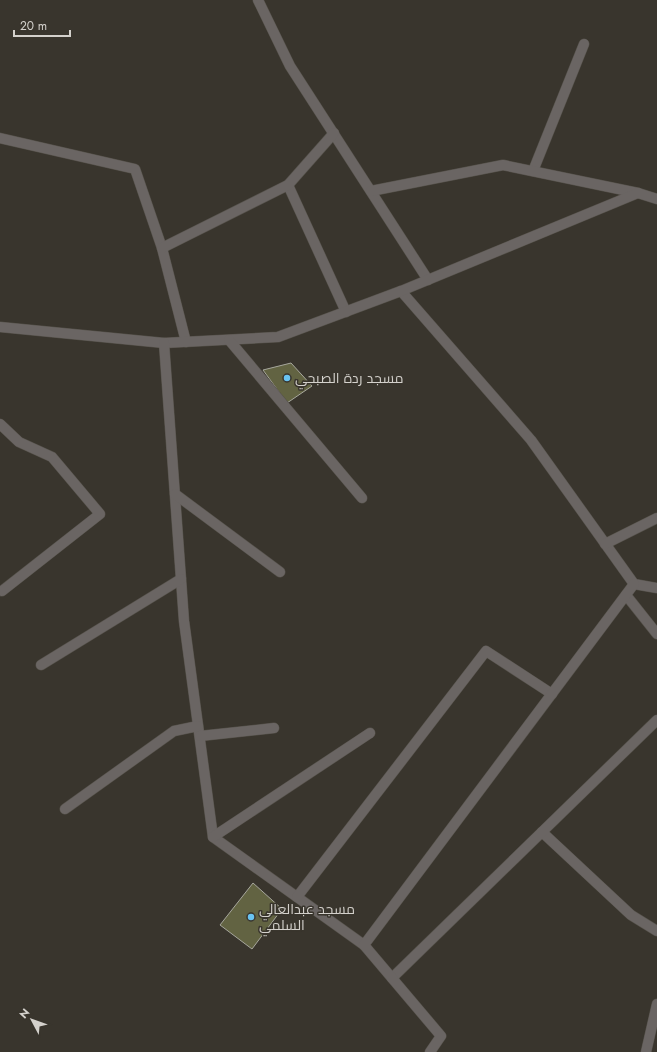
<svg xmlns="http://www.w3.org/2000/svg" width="657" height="1052" font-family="Jost,Cairo,sans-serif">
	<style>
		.building { fill: #626342; stroke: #a7a79d }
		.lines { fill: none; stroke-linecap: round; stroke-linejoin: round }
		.minor-casing { stroke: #55514a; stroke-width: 11 }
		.minor { stroke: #6a6563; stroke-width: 10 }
		.poi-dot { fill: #69c3f1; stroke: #39352d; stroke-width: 1.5 }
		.labels { text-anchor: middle; stroke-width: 3; stroke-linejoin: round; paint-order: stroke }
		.poi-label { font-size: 14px; fill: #d4d1cc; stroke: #39352d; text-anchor: start }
	</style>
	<rect width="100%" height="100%" fill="#39352d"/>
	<g class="building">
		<polygon points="291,363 312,386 287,403 263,370"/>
		<polygon points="253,883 282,909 252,949 220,925"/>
	</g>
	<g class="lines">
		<defs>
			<g id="minor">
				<polyline points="258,0 290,66 428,280"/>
				<polyline points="0,138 135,169 162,248 186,342"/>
				<polyline points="533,171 584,44"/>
				<polyline points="288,185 346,312"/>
				<polyline points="371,191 503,165 638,193"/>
				<polyline points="162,248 288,185 334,133"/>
				<polyline points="401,291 531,440 634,584 657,588"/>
				<polyline points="0,327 164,343 278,337 401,291 638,193 657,199"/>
				<polyline points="229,340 362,498"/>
				<polyline points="164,343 184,621 213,837 364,945"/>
				<polyline points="0,424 19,442 52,457 100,514 2,591"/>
				<polyline points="175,494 280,572"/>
				<polyline points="605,544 657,518"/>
				<polyline points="626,595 657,634"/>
				<polyline points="41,665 181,579"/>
				<polyline points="200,736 274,728"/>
				<polyline points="65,809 174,731 198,726"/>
				<polyline points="542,832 631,915 657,931"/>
				<polyline points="213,837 370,733"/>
				<polyline points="297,897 486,651 552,694"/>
				<polyline points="392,978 657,720"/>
				<polyline points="430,1052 441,1036 364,945 634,584"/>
				<polyline points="646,1052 657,1004"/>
			</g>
		</defs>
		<use href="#minor" class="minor-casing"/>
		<use href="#minor" class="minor"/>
	</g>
	<g class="poi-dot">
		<circle cx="287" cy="378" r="4"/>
		<circle cx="251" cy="917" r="4"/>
	</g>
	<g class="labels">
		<g class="poi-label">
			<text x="295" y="383">مسجد ردة الصبحي</text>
			<text x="259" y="914">مسجد عبدالعالي<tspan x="259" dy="16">السلمي</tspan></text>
		</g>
	</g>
	<g transform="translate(32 1020) rotate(311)" stroke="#39352d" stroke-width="3" paint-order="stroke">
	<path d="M0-3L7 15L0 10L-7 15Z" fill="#d4d1cc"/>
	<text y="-6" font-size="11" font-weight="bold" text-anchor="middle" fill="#d4d1cc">N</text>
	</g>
	<path d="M14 30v6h56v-6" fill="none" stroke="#d4d1cc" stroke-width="2"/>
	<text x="20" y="30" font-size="12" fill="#d4d1cc" stroke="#39352d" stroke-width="3" paint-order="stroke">20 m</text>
</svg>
